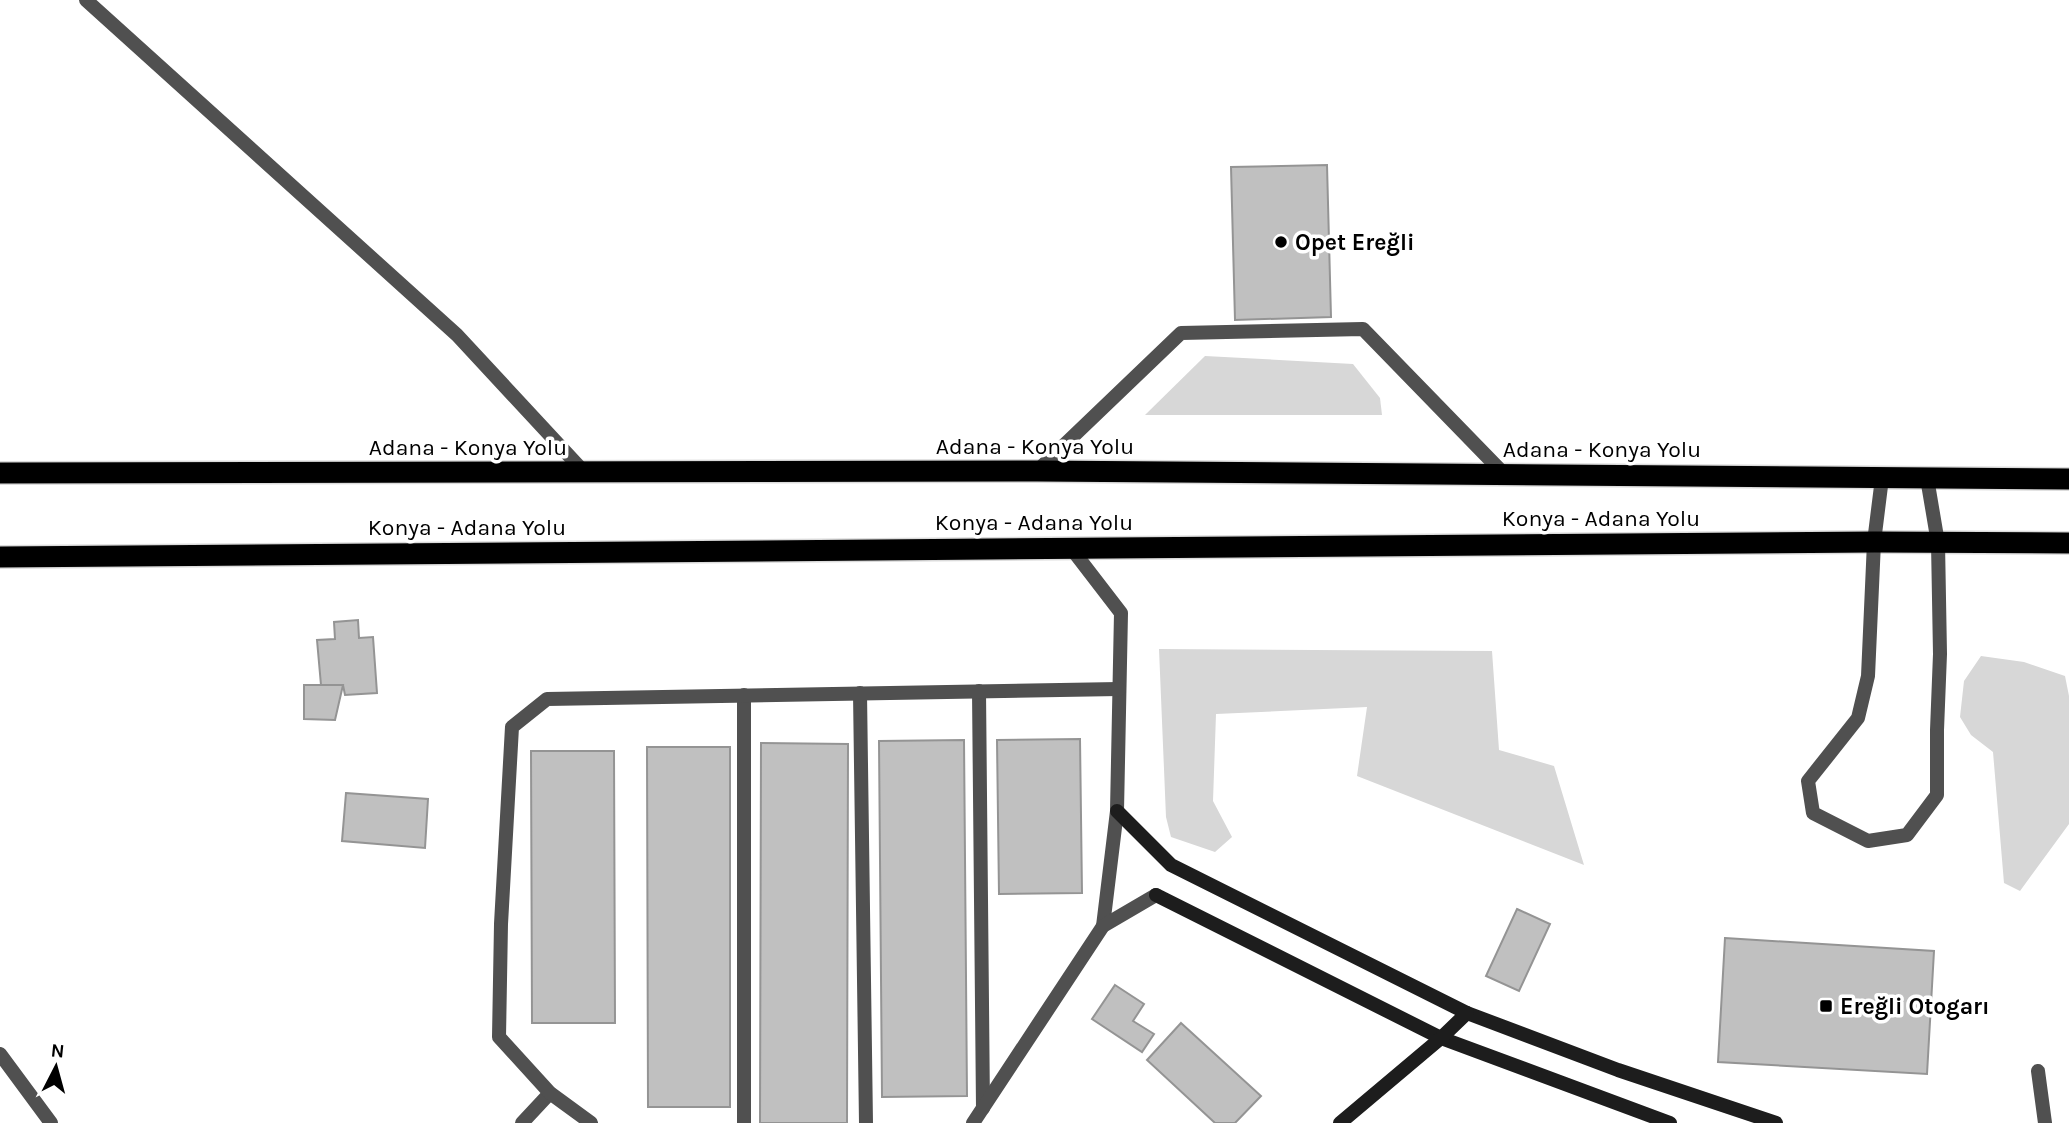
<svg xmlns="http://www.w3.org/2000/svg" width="2069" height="1123" font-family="Karla,sans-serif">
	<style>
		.green { fill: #d7d7d7 }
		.building { fill: #c0c0c0; stroke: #949494; stroke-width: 2 }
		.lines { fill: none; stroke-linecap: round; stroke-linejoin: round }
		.highway-casing { stroke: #dbdbdb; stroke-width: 24 }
		.lane { stroke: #505050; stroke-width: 14 }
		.street { stroke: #505050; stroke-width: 14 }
		.secondary { stroke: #1d1d1d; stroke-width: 14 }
		.highway { stroke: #000; stroke-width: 21 }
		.poi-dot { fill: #000; stroke: #fff; stroke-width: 2.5 }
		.labels { text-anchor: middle; stroke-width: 7; stroke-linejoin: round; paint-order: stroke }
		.poi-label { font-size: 23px; font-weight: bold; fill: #000; stroke: #fff; text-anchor: start }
		.street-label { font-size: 23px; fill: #000; stroke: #fff }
	</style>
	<rect width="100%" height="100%" fill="#fff"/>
	<g class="green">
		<polygon points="1205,356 1353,364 1380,398 1382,415 1145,415"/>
		<polygon points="1159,649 1492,651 1499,750 1554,766 1584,865 1357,776 1367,707 1216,714 1213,801 1232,837 1215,852 1171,837 1166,817"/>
		<polygon points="1981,656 2024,662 2065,676 2069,696 2069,824 2020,891 2004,883 1993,752 1971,735 1960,717 1964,681"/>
	</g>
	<g class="building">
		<polygon points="1327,165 1331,317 1235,320 1231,167"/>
		<polygon points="358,620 359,638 373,637 377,693 345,695 343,685 321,685 317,640 335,639 334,622"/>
		<polygon points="304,685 343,685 335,720 304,719"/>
		<polygon points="1080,739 1082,893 999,894 997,740"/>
		<polygon points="964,740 967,1096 882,1097 879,741"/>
		<polygon points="761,743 848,744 847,1123 760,1123"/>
		<polygon points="647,747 730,747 730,1107 648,1107"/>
		<polygon points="531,751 614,751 615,1023 532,1023"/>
		<polygon points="346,793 428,799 425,848 342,841"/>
		<polygon points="1517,909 1550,924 1519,991 1486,976"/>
		<polygon points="1725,938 1934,951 1927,1074 1718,1062"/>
		<polygon points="1115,985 1144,1004 1133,1021 1154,1034 1142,1052 1092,1019"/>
		<polygon points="1181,1023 1261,1096 1235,1123 1215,1123 1147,1060"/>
	</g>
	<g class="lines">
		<defs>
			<g id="highway">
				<polyline points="0,473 1037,471 2069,479"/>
				<polyline points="0,557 1874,542 2069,543"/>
			</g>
		</defs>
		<use href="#highway" class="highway-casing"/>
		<g class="lane">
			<polyline points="1037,471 1181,333 1363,329 1505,475"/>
			<polyline points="1882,478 1874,542 1868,676 1858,718 1808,781 1813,813 1868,841 1907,835 1937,795 1937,730 1940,654 1938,543 1927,478"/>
			<polyline points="979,691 983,1108"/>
			<polyline points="860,693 866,1123"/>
			<polyline points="2038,1071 2045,1123"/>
			<polyline points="744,1123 744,695"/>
		</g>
		<g class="street">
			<polyline points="86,0 457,335 585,473"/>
			<polyline points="1071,548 1121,613 1117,811 1103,926"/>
			<polyline points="0,1054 51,1123"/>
			<polyline points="522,1123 550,1093"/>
			<polyline points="591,1123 550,1093 499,1037 501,924 512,727 547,699 1119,689"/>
			<polyline points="973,1123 1103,926 1156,895"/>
		</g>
		<g class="secondary">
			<polyline points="1117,811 1171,865 1467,1013 1618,1070 1776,1123"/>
			<polyline points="1156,895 1441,1038 1670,1123"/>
			<polyline points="1340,1123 1441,1038 1467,1013"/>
		</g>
		<use href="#highway" class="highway"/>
	</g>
	<g class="poi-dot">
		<circle cx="1281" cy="242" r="7"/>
		<rect x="1819" y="999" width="14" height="14" rx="3.5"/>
	</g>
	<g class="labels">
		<g class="poi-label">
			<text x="1295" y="250">Opet Ereğli</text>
			<text x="1840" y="1014">Ereğli Otogarı</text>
		</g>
		<g class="street-label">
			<text x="1035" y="454">Adana - Konya Yolu</text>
			<text x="468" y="455">Adana - Konya Yolu</text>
			<text x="1602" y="457">Adana - Konya Yolu</text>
			<text x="1601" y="526">Konya - Adana Yolu</text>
			<text x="1034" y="530">Konya - Adana Yolu</text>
			<text x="467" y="535">Konya - Adana Yolu</text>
		</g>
	</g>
	<g transform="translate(56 1067) rotate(6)" stroke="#ffffff" stroke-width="5" paint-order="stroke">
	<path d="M0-5L12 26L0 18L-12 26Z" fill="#000000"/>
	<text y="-10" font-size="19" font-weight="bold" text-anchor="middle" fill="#000000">N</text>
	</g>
</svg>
